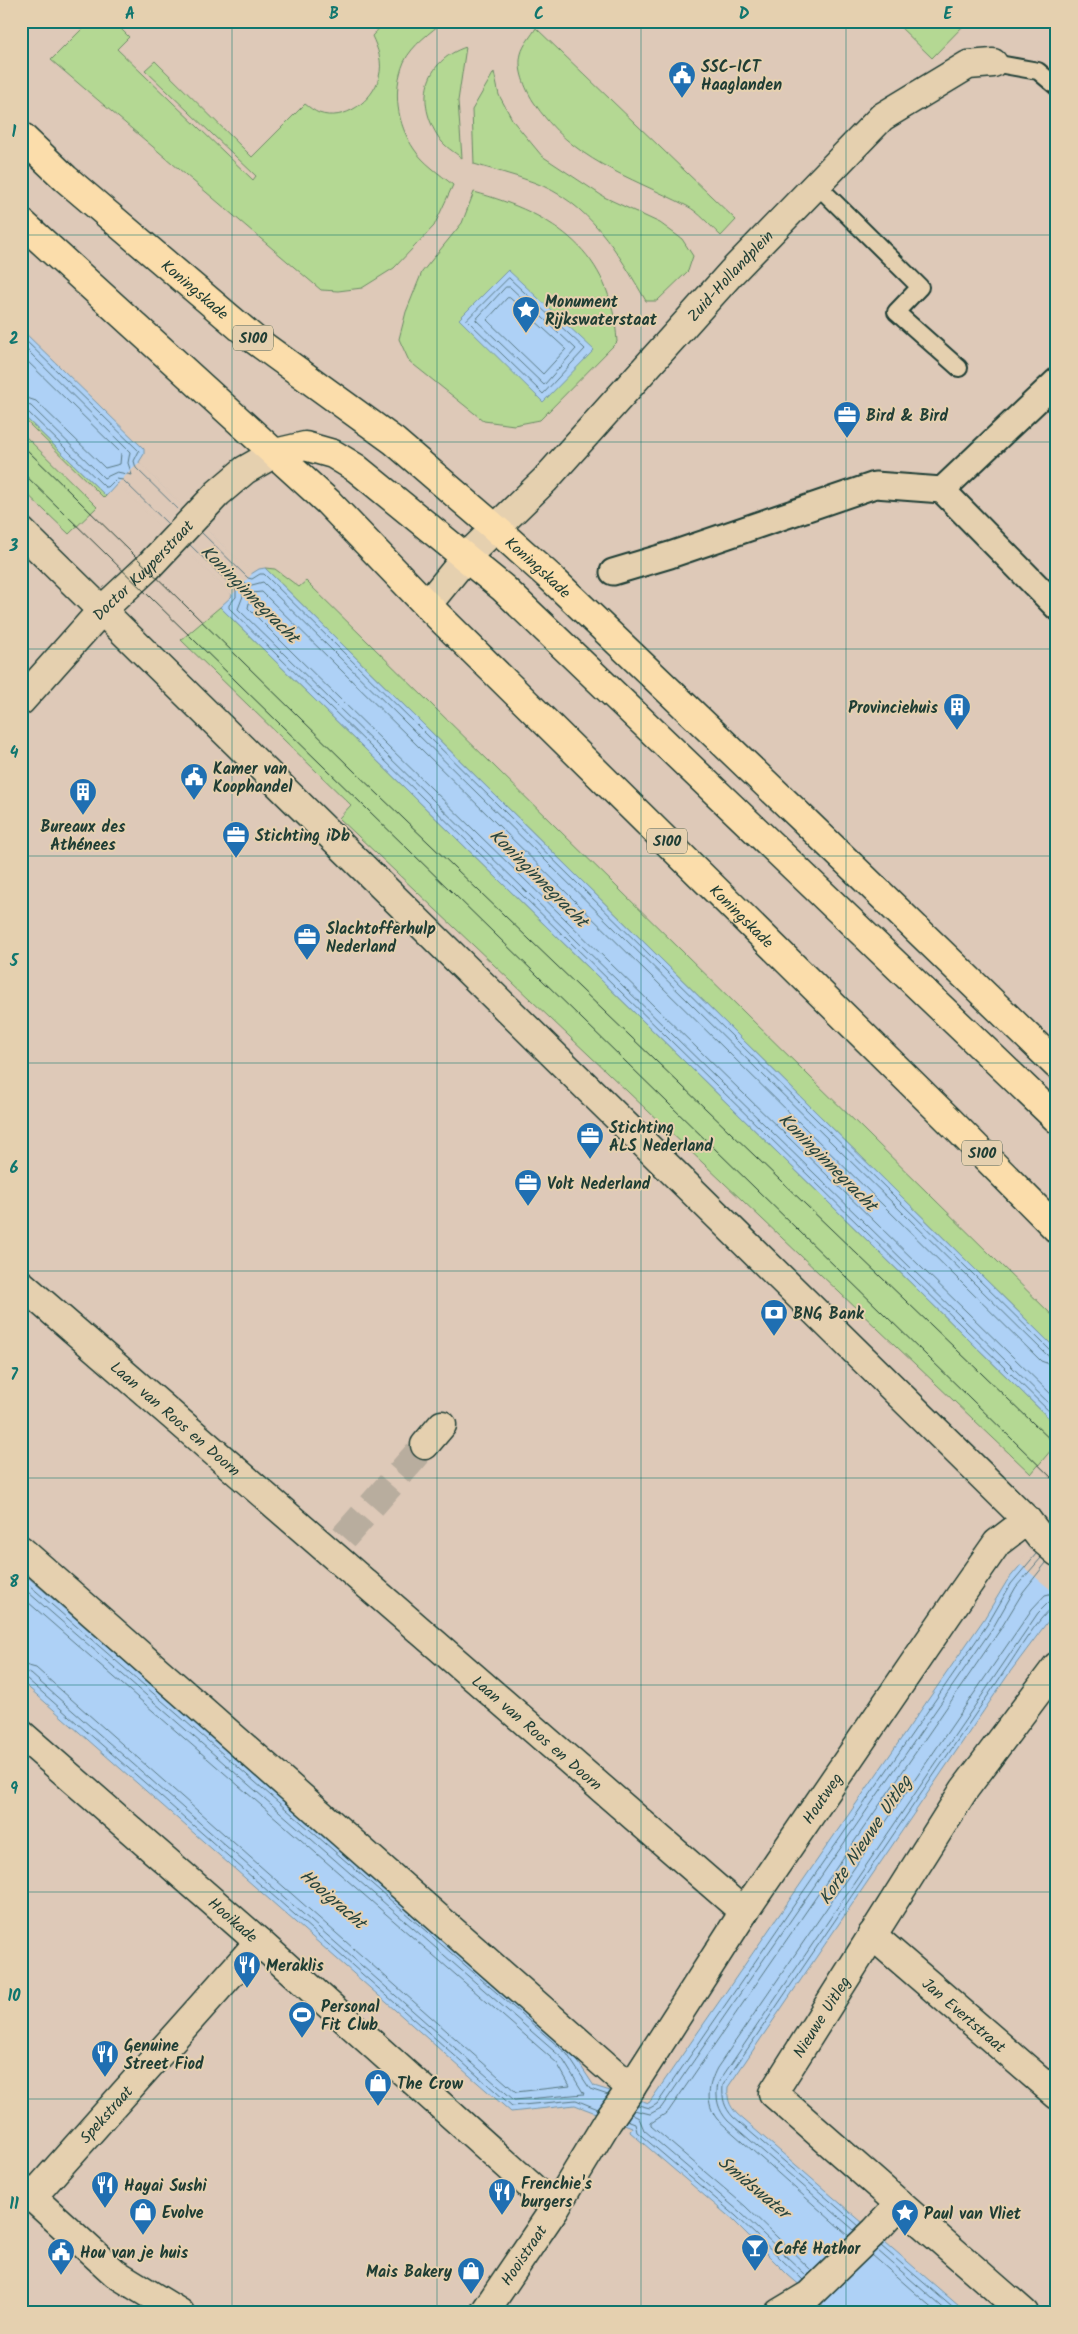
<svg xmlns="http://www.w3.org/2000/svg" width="1078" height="2334" font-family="Kalam,sans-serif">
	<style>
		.green { fill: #b4d893; stroke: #6a8a64 }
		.water { fill: #aed1f6; stroke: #7596a8 }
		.pier { fill: #dec9b8 }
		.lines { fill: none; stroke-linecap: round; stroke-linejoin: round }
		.shore { stroke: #587882; stroke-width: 1 }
		.minor-tunnel { stroke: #b8ad9e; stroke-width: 28; stroke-dasharray: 28 14; stroke-linecap: butt }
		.service-casing { stroke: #1f3d34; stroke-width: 20 }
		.pedestrian-casing { stroke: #1f3d34; stroke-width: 29 }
		.minor-casing { stroke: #1f3d34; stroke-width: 31 }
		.tertiary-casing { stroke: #1f3d34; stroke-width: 31 }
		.primary-casing { stroke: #1f3d34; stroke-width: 31 }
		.service { stroke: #e5d0af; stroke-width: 16 }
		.pedestrian { stroke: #e5d0af; stroke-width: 25 }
		.minor { stroke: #e5d0af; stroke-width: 28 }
		.tertiary { stroke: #e5d0af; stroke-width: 28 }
		.primary { stroke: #fbddab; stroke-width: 28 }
		.tram { stroke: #1f3d34; stroke-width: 1 }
		.grid { fill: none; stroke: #0f766e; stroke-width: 1; stroke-opacity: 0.55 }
		.labels { text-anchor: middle; stroke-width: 4; stroke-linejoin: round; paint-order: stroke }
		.shield { fill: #e5d0af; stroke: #5a6959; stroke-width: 1 }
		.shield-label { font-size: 15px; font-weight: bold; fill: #1f3d34 }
		.poi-label { font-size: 16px; font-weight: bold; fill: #1f3d34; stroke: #e5d0af; text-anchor: start }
		.street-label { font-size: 16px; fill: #1f3d34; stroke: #e5d0af }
		.water-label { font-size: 18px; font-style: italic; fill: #26443e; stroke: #e5d0af }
		.neatline { fill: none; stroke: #0f766e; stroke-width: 2 }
		.grid-label { font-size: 16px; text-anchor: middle; font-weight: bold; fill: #0f766e }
	</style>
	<rect width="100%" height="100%" fill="#dec9b8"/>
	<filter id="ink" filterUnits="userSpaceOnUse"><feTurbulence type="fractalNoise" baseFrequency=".02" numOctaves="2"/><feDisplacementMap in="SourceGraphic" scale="10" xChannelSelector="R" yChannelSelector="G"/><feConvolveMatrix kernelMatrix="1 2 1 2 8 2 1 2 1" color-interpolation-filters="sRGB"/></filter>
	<g filter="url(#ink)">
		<g class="green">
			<path d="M90,21H128L120,28L129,37L117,49L253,180L256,176L145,70L155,61L252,157L305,104C309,107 314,111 319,113C344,122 373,101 379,77C383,62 378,49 372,36L386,21H444C431,32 412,45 404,62C392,91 397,124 414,149C423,163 440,174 453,185L434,226L394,268L362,288L338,291L321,290L51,60Z"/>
			<polygon points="894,21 968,21 932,58"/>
			<path d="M536,28L736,220L721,236C711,227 699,212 687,206C627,175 572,161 533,101C525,88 517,69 521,54C523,45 532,35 536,28Z"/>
			<path d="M466,47L458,101L462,158C454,152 444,146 439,138C415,102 424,61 466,47Z"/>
			<path d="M494,72L499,95L513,121L542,156L604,197L660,223L682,239L693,256L688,271L657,301H646C618,252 589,202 533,182C514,175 494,170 474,164L472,110Z"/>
			<path d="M474,192C555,214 612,252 617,342L540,420L514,425L484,421L409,361L399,339L406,312L422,272L462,223Z"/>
			<polygon points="21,413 106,496 104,498 21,416"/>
			<polygon points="21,432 97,507 69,534 21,488"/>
			<polygon points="265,568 275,569 299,587 306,581 1057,1320 1057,1350"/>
			<polygon points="220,607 1057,1426 1057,1443 1031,1474 339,818 351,805 181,640"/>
		</g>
		<g class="water">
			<polygon points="508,270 594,350 543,402 459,319"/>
			<polygon points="21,329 144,449 144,454 139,462 140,465 251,574 259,569 265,568 1057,1350 1057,1426 220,607 232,596 231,593 121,484 118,483 106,496 21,413"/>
			<path d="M1057,1522V1609L1010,1672L728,2087C727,2099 729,2105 737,2114L967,2313H832L788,2275L733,2220L630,2132L632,2127L575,2105L511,2112L21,1681V1571L571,2051L594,2086L649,2103L984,1619L1007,1581Z"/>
		</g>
		<g class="pier">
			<polygon points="139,463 252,574 232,595 118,483"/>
			<polygon points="1057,1519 1057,1595 1021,1565 1012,1571"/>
		</g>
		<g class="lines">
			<g class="shore">
				<polygon points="509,278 585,349 543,394 467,320"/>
				<polygon points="506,287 510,287 576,349 544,385 476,320"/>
				<polygon points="510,298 566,349 543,374 487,320 507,298"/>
				<polyline points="21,336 139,451 134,461 136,468 180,511"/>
				<polyline points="21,344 130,452 128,463 132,475 117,472 104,478 31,406 21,403"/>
				<polyline points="21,355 121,453 120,464 105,468 36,401 21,396"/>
				<polyline points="21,410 27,411 105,487 108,487 116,479 123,480 168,524"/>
				<polyline points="201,532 248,578 252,579 260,574 264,574 1051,1351 1057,1353"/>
				<polyline points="190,545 236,590 236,597 229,605 229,608 1057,1419"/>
				<polyline points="1057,1359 1047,1355 263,582 252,585 241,583 243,596 238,609 1057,1411"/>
				<polyline points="1057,1367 1041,1361 262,592 251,593 248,608 296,656 1057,1400"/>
				<polyline points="21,1578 567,2054 590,2089 608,2095"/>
				<polyline points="21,1586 562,2058 584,2094 514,2100 31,1674 21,1671"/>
				<polyline points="21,1596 557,2063 570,2086 516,2092 36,1668 21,1664"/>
				<polyline points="21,1677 27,1679 512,2106 576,2100 598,2109"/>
				<polyline points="638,2105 650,2108 657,2104 989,1622 1011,1584 1036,1554"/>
				<polyline points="634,2110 650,2114 661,2108 994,1626 1016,1587 1041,1558"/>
				<polyline points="631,2114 639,2118 644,2130 740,2212 807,2276"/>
				<polyline points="627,2120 635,2123 637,2132 736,2216 803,2280"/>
				<path d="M859,2226L733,2117C724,2107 722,2099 723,2085L1006,1669C1015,1657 1043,1608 1057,1606"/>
				<path d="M854,2230L728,2121C718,2110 715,2099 718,2083L1038,1613L1049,1602L1057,1600"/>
				<path d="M849,2236L717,2119C705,2103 708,2085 717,2068L1032,1609L1045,1595L1057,1592"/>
				<polyline points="881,2246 959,2313"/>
				<polyline points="877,2250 949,2313"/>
				<polyline points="872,2255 938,2313"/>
				<polyline points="812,2271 745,2206 651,2126 651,2123 668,2112 1000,1630 1023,1592 1046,1563"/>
			</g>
			<polyline class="minor-tunnel" points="344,1537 425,1445"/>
			<defs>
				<g id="service">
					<polyline points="993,63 1038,71 1057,87"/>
					<polyline points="815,183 920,287 896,312 959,368"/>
				</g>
				<g id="pedestrian">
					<polyline points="942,490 1057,607"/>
					<polyline points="613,572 670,555 875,485 942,490 1057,381"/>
				</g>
				<g id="minor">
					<polyline points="21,531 1027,1520 1040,1537 1057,1552"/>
					<path id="s1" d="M427,605L467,556L545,480L731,273L882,117L968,65L993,63"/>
					<path id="s2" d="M21,1284L744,1912"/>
					<polyline points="425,1445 442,1425"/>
					<polyline points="21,1550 631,2088"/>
					<path id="s3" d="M21,1734L259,1942L555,2208"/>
					<path id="s4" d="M872,1935L1057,2095"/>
					<polyline points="21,2187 115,2273 180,2313"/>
					<path id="s5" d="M32,2197L259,1942"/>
					<path id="s6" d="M484,2313L555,2208L608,2121L629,2091L744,1912L958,1599L997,1543L1027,1520"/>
					<polyline points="779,2313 809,2295 875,2231 899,2205"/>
					<path id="s7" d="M1024,2313L773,2093L964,1790L1057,1666"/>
				</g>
				<g id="tertiary">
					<path id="s8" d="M21,701L102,610L147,568L218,493L245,470L275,453"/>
				</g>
				<g id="primary">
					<path id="s9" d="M21,136L66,179L255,340L394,441L494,527L551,578L805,821L1057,1065"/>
					<path id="s10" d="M21,222L328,502L427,605L949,1120L1057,1229"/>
					<polyline points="275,453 305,446 333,454 356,468 503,588 1057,1119"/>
				</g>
			</defs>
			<use href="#service" class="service-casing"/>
			<use href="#pedestrian" class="pedestrian-casing"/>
			<use href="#minor" class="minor-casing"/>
			<use href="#tertiary" class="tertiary-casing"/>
			<use href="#primary" class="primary-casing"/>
			<use href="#service" class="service"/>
			<use href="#pedestrian" class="pedestrian"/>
			<use href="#minor" class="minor"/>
			<use href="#tertiary" class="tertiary"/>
			<use href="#primary" class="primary"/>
			<g class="tram">
				<polyline points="21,444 354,771 1057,1446"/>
				<polyline points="21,471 1057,1483"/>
			</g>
		</g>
	</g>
	<path class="grid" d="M232,21V2313M437,21V2313M641,21V2313M846,21V2313M21,235H1057M21,442H1057M21,649H1057M21,856H1057M21,1063H1057M21,1271H1057M21,1478H1057M21,1685H1057M21,1892H1057M21,2099H1057"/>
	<defs>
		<symbol id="civic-pin" viewBox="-11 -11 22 30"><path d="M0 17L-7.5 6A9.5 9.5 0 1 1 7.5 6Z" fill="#1f6fb2" stroke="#e5d0af"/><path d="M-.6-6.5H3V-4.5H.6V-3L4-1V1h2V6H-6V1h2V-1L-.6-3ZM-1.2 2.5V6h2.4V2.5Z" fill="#fff"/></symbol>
		<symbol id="sight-pin" viewBox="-11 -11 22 30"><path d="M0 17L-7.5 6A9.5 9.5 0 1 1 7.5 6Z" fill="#1f6fb2" stroke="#e5d0af"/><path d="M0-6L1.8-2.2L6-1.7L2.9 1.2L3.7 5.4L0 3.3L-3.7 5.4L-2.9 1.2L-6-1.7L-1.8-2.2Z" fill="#fff"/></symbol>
		<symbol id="office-pin" viewBox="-11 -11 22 30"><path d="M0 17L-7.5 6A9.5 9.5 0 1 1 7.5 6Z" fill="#1f6fb2" stroke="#e5d0af"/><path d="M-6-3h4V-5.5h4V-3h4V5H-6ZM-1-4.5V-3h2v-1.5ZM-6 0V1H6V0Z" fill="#fff"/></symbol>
		<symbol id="building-pin" viewBox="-11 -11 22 30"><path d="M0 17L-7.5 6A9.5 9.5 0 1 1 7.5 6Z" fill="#1f6fb2" stroke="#e5d0af"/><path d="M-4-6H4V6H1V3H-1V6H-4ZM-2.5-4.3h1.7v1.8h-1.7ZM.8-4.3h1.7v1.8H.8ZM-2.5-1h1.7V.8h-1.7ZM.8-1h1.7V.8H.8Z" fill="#fff"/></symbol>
		<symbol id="bank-pin" viewBox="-11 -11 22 30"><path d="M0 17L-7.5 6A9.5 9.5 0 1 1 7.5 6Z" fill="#1f6fb2" stroke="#e5d0af"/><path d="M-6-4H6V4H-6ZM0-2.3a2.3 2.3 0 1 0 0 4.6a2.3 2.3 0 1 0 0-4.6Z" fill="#fff"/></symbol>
		<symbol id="restaurant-pin" viewBox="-11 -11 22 30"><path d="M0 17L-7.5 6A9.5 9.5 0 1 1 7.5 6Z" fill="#1f6fb2" stroke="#e5d0af"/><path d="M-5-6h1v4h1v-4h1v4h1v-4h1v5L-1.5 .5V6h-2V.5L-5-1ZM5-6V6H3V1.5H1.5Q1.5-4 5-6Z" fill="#fff"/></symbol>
		<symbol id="stadium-pin" viewBox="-11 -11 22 30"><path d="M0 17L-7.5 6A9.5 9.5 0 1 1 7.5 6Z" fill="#1f6fb2" stroke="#e5d0af"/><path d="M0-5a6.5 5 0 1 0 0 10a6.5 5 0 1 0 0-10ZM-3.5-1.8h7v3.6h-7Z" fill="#fff"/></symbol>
		<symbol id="shop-pin" viewBox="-11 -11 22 30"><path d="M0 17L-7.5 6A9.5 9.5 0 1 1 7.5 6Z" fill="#1f6fb2" stroke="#e5d0af"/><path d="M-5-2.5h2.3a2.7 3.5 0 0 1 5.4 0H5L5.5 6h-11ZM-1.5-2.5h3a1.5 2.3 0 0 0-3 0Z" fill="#fff"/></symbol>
		<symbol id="bar-pin" viewBox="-11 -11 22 30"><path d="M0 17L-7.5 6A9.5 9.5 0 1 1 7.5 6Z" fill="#1f6fb2" stroke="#e5d0af"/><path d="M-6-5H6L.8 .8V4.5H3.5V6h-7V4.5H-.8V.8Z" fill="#fff"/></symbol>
	</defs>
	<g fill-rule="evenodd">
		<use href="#civic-pin" x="666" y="59" width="32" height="43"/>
		<use href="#sight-pin" x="510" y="294" width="32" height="43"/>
		<use href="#office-pin" x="831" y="399" width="32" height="43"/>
		<use href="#building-pin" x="941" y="691" width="32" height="43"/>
		<use href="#civic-pin" x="178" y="761" width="32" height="43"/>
		<use href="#building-pin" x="67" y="776" width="32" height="43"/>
		<use href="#office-pin" x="220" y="819" width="32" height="43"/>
		<use href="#office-pin" x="291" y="921" width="32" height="43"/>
		<use href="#office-pin" x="574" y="1120" width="32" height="43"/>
		<use href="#office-pin" x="512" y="1167" width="32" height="43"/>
		<use href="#bank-pin" x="758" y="1297" width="32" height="43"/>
		<use href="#restaurant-pin" x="231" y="1949" width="32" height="43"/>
		<use href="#stadium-pin" x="286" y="1999" width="32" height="43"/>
		<use href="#restaurant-pin" x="89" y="2038" width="32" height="43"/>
		<use href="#shop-pin" x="362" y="2067" width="32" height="43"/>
		<use href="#restaurant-pin" x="89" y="2169" width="32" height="43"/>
		<use href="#restaurant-pin" x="486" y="2176" width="32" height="43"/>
		<use href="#shop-pin" x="127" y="2196" width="32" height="43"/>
		<use href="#sight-pin" x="889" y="2197" width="32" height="43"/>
		<use href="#bar-pin" x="739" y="2232" width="32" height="43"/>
		<use href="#civic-pin" x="45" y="2236" width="32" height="43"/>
		<use href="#shop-pin" x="455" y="2255" width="32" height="43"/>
	</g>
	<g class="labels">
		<g class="shield">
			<rect x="233" y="325.5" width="40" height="25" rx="4"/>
			<rect x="647" y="828.5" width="40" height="25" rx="4"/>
			<rect x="962" y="1140.5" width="40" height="25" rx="4"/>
		</g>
		<g class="shield-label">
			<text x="253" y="343">S100</text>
			<text x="667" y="846">S100</text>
			<text x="982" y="1158">S100</text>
		</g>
		<g class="poi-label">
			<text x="701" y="72">SSC-ICT<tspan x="701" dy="18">Haaglanden</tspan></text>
			<text x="545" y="307">Monument<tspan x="545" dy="18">Rijkswaterstaat</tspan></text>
			<text x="866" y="421">Bird &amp; Bird</text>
			<text x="938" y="713" text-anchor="end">Provinciehuis</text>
			<text x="213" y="774">Kamer van<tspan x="213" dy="18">Koophandel</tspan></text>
			<text x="83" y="832" text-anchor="middle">Bureaux des<tspan x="83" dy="18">Athénees</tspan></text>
			<text x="255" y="841">Stichting iDb</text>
			<text x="326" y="934">Slachtofferhulp<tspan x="326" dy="18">Nederland</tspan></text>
			<text x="609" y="1133">Stichting<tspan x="609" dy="18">ALS Nederland</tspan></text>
			<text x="547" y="1189">Volt Nederland</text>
			<text x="793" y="1319">BNG Bank</text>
			<text x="266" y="1971">Meraklis</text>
			<text x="321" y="2012">Personal<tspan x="321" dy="18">Fit Club</tspan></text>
			<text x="124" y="2051">Genuine<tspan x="124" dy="18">Street Fiod</tspan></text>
			<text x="397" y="2089">The Crow</text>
			<text x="521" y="2189">Frenchie's<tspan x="521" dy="18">burgers</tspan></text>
			<text x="124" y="2191">Hayai Sushi</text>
			<text x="162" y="2218">Evolve</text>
			<text x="924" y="2219">Paul van Vliet</text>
			<text x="774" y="2254">Café Hathor</text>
			<text x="80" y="2258">Hou van je huis</text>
			<text x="452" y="2277" text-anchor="end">Mais Bakery</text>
		</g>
		<g class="street-label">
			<text dy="6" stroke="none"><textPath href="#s1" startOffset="448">Zuid-Hollandplein</textPath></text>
			<text dy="6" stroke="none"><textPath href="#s9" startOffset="232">Koningskade</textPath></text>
			<text dy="6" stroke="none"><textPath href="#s9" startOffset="674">Koningskade</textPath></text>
			<text dy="6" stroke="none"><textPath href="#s8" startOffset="179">Doctor Kuyperstraat</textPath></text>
			<text dy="6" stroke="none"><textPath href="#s10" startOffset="1001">Koningskade</textPath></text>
			<text dy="6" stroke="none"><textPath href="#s2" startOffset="205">Laan van Roos en Doorn</textPath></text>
			<text dy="6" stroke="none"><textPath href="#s2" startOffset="684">Laan van Roos en Doorn</textPath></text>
			<text dy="6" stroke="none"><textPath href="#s6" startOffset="616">Houtweg</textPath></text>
			<text dy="6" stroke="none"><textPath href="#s3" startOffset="282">Hooikade</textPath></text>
			<text dy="6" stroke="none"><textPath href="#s4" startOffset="122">Jan Evertstraat</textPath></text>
			<text dy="6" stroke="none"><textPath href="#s7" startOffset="424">Nieuwe Uitleg</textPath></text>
			<text dy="6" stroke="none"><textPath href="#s5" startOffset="111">Spekstraat</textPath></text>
			<text dy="6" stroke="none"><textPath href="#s6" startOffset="70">Hooistraat</textPath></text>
		</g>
		<g class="water-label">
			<text transform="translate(250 594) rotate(45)" y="6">Koninginnegracht</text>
			<text transform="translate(539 878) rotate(45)" y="6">Koninginnegracht</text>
			<text transform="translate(828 1162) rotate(45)" y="6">Koninginnegracht</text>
			<text transform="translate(865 1840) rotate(-56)" y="6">Korte Nieuwe Uitleg</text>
			<text transform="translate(333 1899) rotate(41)" y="6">Hooigracht</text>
			<text transform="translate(754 2187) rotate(40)" y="6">Smidswater</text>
		</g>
	</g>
	<rect width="1078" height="2334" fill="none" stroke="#e5d0af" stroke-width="55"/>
	<rect x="28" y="28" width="1022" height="2278" class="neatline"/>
	<g class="grid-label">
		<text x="130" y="19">A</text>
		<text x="334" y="19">B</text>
		<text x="539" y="19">C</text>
		<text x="744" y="19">D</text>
		<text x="948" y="19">E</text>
		<text x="14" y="137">1</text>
		<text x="14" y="344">2</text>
		<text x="14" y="551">3</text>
		<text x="14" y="758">4</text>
		<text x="14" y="966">5</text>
		<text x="14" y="1173">6</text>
		<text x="14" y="1380">7</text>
		<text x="14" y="1587">8</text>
		<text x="14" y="1794">9</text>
		<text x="14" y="2001">10</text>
		<text x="14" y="2209">11</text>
	</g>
</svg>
